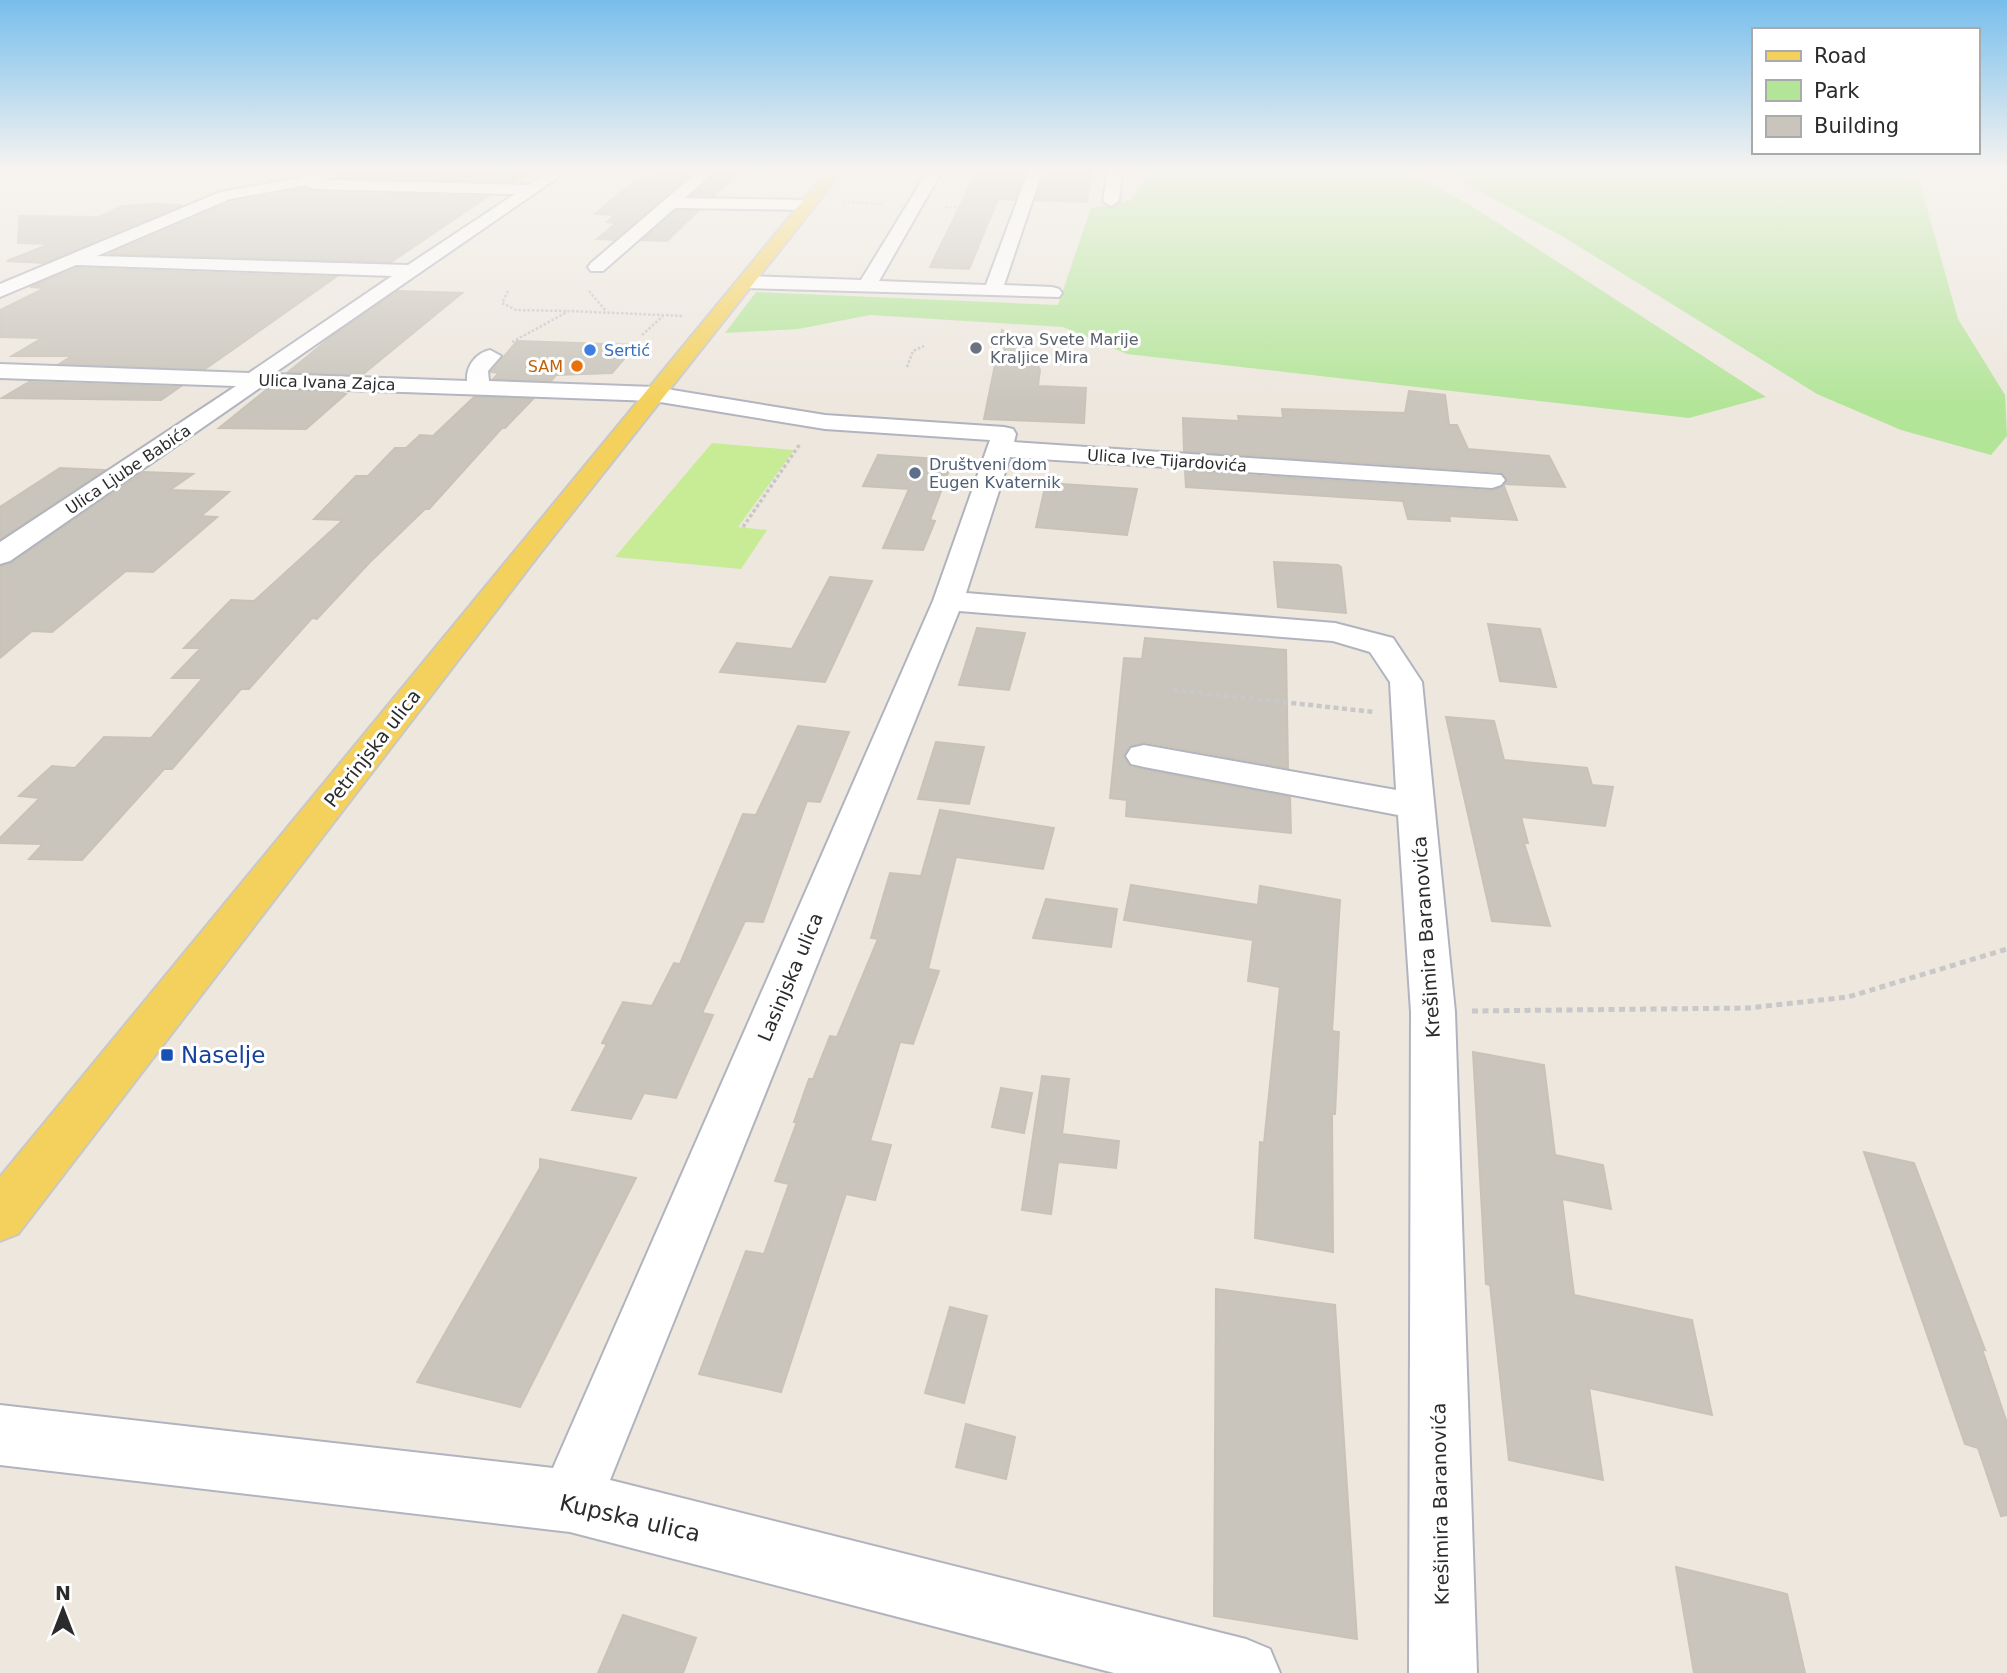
<svg xmlns="http://www.w3.org/2000/svg" width="2007" height="1673" font-family="'DejaVu Sans',sans-serif">
	<style>
		.green { fill: #b3e599 }
		.pitch { fill: #c7ec95 }
		.building { fill: #c9c5bc; stroke: #c9c3b7; stroke-width: 2 }
		.lines { fill: none; stroke-linecap: round; stroke-linejoin: round }
		.minor-casing { stroke: #b1b4bf; stroke-width: 4 }
		.major-casing { stroke: #c8c8c8; stroke-width: 4 }
		.path-far4 { stroke: #c8c8c8; stroke-width: 2; stroke-dasharray: 2.5 2; stroke-linecap: butt }
		.path-far3 { stroke: #c8c8c8; stroke-width: 2.5; stroke-dasharray: 2.5 2; stroke-linecap: butt }
		.path-far2 { stroke: #c8c8c8; stroke-width: 3.5; stroke-dasharray: 3.5 2.5; stroke-linecap: butt }
		.path-far1 { stroke: #c8c8c8; stroke-width: 4.5; stroke-dasharray: 5 3.5; stroke-linecap: butt }
		.path { stroke: #c8c8c8; stroke-width: 5; stroke-dasharray: 6 4.5; stroke-linecap: butt }
		.minor { fill: #fff; fill-rule: evenodd }
		.major { fill: #f4d15c; fill-rule: evenodd }
		.worship-dot { fill: #6b7280; stroke: #fff; stroke-width: 2.5 }
		.shop-dot { fill: #3f7fe0; stroke: #fff; stroke-width: 2.5 }
		.food-dot { fill: #e8710a; stroke: #fff; stroke-width: 2.5 }
		.service-dot { fill: #5c6f8a; stroke: #fff; stroke-width: 2.5 }
		.transit-dot { fill: #1a4fb4; stroke: #fff; stroke-width: 2.5 }
		.labels { text-anchor: middle; stroke-width: 6; stroke-linejoin: round; paint-order: stroke }
		.far-worship-label { font-size: 16px; fill: #5b616d; stroke: #fff; text-anchor: start }
		.far-shop-label { font-size: 16px; fill: #366cbe; stroke: #fff; text-anchor: start }
		.far-food-label { font-size: 16px; fill: #c56008; stroke: #fff; text-anchor: end }
		.far-street-label { font-size: 16px; fill: #2b2b2b; stroke: #fff }
		.far-service-label { font-size: 16px; fill: #4e5e75; stroke: #fff; text-anchor: start }
		.street-label { font-size: 19px; fill: #2b2b2b; stroke: #fff }
		.near-transit-label { font-size: 23px; fill: #164399; stroke: #fff; text-anchor: start }
		.near-street-label { font-size: 23px; fill: #2b2b2b; stroke: #fff }
	</style>
	<rect width="100%" height="100%" fill="#ede7de"/>
	<g class="green">
		<polygon points="1148,169 1404,169 1473,207 1766,397 1689,418 1127,354 1063,327 870,315 798,329 725,333 756,292 1058,305 1091,208 1131,200 1146,179"/>
		<polygon points="1438,169 1916,169 1958,319 2005,395 2007,436 1991,455 1901,430 1817,394 1562,236"/>
	</g>
	<polygon class="pitch" points="712,443 794,450 738,527 767,530 741,569 615,557"/>
	<g class="building">
		<polygon points="352,169 459,169 534,170 513,182 336,178"/>
		<polygon points="658,169 697,169 614,240 597,239 616,223 607,222 615,215 595,214 635,181 650,178"/>
		<polygon points="720,169 742,169 714,196 692,195"/>
		<polygon points="978,169 1026,169 1015,200 998,199 969,269 930,267"/>
		<polygon points="1045,169 1092,169 1087,202 1035,200"/>
		<polygon points="307,188 314,192 489,196 391,262 109,254 231,202"/>
		<polygon points="154,204 182,205 44,263 7,261 50,244 18,243 19,216 99,217 122,206"/>
		<polygon points="676,211 698,211 667,241 642,240"/>
		<polygon points="76,268 336,277 205,369 59,364 72,356 12,356 42,338 0,337 0,310 45,288 30,287"/>
		<polygon points="398,291 462,293 362,375 288,372 330,338"/>
		<polygon points="1002,330 1027,344 1040,370 1038,386 1086,388 1084,423 984,419"/>
		<polygon points="517,341 636,345 612,373 556,375 551,381 493,379 499,373 491,372"/>
		<polygon points="29,382 180,387 161,400 2,398"/>
		<polygon points="266,390 340,392 346,394 306,429 219,428"/>
		<polygon points="1409,391 1445,395 1449,425 1457,425 1468,449 1549,456 1565,487 1505,484 1508,480 1501,472 1184,451 1183,418 1239,421 1238,416 1283,418 1282,409 1405,413"/>
		<polygon points="474,397 533,399 505,428 502,428 429,509 425,509 370,562 317,619 312,618 249,689 241,689 172,769 164,769 82,860 29,859 43,844 0,843 0,838 40,798 19,796 52,766 75,768 104,737 151,738 203,678 172,678 201,648 184,648 231,600 254,601 343,520 314,519 356,476 368,476 395,448 406,448 420,435 433,436"/>
		<polygon points="878,455 953,460 930,520 935,521 923,550 883,548 909,489 863,486"/>
		<polygon points="60,468 105,470 0,539 0,507"/>
		<polygon points="1185,471 1492,491 1504,486 1517,520 1449,516 1450,521 1408,519 1403,501 1186,487"/>
		<polygon points="144,472 193,474 170,490 229,492 201,516 217,517 153,572 126,571 52,632 32,631 0,658 0,566 11,563"/>
		<polygon points="1046,483 1137,489 1127,535 1036,527"/>
		<polygon points="1274,562 1338,565 1341,567 1346,613 1278,607"/>
		<polygon points="830,577 872,581 825,682 720,672 737,643 792,649"/>
		<polygon points="1488,624 1540,629 1556,687 1500,681"/>
		<polygon points="977,628 1025,633 1009,690 959,685"/>
		<polygon points="1145,638 1286,650 1288,768 1144,742 1129,747 1124,757 1130,767 1290,797 1291,833 1126,816 1127,800 1110,798 1124,658 1142,659"/>
		<polygon points="1446,717 1494,721 1504,760 1587,768 1592,785 1613,787 1605,826 1521,817 1528,843 1524,843 1550,926 1492,921"/>
		<polygon points="798,726 849,732 820,802 807,801 763,922 745,921 702,1013 713,1015 676,1098 644,1093 631,1119 572,1110 607,1044 602,1043 623,1002 652,1006 674,963 680,964 743,814 756,815"/>
		<polygon points="936,742 984,747 969,804 918,799"/>
		<polygon points="940,810 1054,828 1043,869 956,857 928,969 939,971 913,1044 900,1042 870,1141 891,1145 875,1200 846,1194 781,1392 699,1374 746,1251 764,1254 789,1184 775,1181 797,1122 794,1122 809,1079 813,1079 830,1036 837,1037 878,939 871,938 890,873 921,876"/>
		<polygon points="1131,885 1258,905 1260,886 1340,900 1332,1031 1339,1032 1335,1114 1332,1114 1333,1252 1255,1238 1260,1142 1264,1143 1280,987 1248,981 1253,940 1124,920"/>
		<polygon points="1046,899 1117,909 1111,947 1033,938"/>
		<polygon points="1473,1052 1544,1065 1555,1155 1603,1165 1611,1209 1562,1199 1574,1295 1692,1320 1712,1415 1589,1388 1603,1480 1509,1460 1490,1285 1486,1284"/>
		<polygon points="1042,1076 1069,1079 1062,1134 1119,1141 1116,1168 1058,1162 1051,1214 1022,1210"/>
		<polygon points="1001,1088 1032,1093 1024,1133 992,1127"/>
		<polygon points="1864,1152 1914,1163 1985,1350 1982,1349 2007,1423 2007,1515 2001,1516 1978,1448 1965,1444"/>
		<polygon points="540,1159 636,1178 520,1407 417,1382 540,1168"/>
		<polygon points="1216,1289 1335,1305 1357,1639 1214,1616"/>
		<polygon points="950,1307 987,1316 964,1403 925,1393"/>
		<polygon points="966,1424 1015,1437 1006,1479 956,1467"/>
		<polygon points="1676,1567 1787,1594 1805,1673 1694,1673"/>
		<polygon points="623,1615 696,1638 683,1673 598,1673"/>
	</g>
	<g class="lines">
		<defs>
			<g id="minor">
				<path d="M328,169H350L324,180L529,185L553,169H570L273,374L467,381C466,366 476,353 490,350L501,356L488,371L489,381L654,387L825,415L1004,427L1013,429L1016,434L1014,442L1501,475L1505,480L1501,485L1492,488L1010,457L966,593L1335,623L1393,638L1422,682L1455,1012L1477,1673H1409L1411,1012L1398,815L1144,767L1131,764L1126,756L1131,748L1144,745L1396,790L1390,682L1370,652L1333,641L959,611L610,1480L1246,1639L1270,1649L1280,1673H1114L570,1532L0,1465V1405L553,1468L933,601L990,440L825,429L654,401L261,387L10,561L0,564V542L236,386L0,378V364L249,373L392,276L76,265L0,297V284L220,192L299,178ZM307,185L314,189L515,194L408,265L97,256L230,199Z"/>
				<polygon points="701,169 717,169 685,198 807,200 815,205 807,210 675,208 603,271 591,271 588,267 591,263"/>
				<polygon points="929,169 943,169 879,281 986,285 1029,169 1043,169 1004,285 1052,287 1059,289 1062,293 1059,297 746,288 737,282 746,276 861,280"/>
				<polygon points="1108,169 1122,169 1119,201 1111,206 1103,201"/>
			</g>
			<polygon id="major" points="829,169 844,169 541,552 18,1234 0,1241 0,1177"/>
		</defs>
		<use href="#minor" class="minor-casing"/>
		<use href="#major" class="major-casing"/>
		<g class="path-far4">
			<polyline points="843,202 884,204"/>
			<polyline points="945,207 996,209"/>
		</g>
		<g class="path-far3">
			<polyline points="508,291 502,303 516,310 566,311"/>
			<polyline points="589,291 606,311"/>
			<polyline points="642,335 663,316"/>
			<polyline points="512,342 569,311 684,316"/>
			<polyline points="907,367 913,351 924,346"/>
		</g>
		<polyline class="path-far2" points="743,527 800,444"/>
		<polyline class="path-far1" points="1173,690 1374,712"/>
		<polyline class="path" points="1472,1011 1748,1008 1848,997 2007,949"/>
		<use href="#minor" class="minor"/>
		<use href="#major" class="major"/>
	</g>
	<linearGradient id="sky" x2="0" y2="1"><stop stop-color="#77beec"/><stop offset="0.42" stop-color="#f7f4f0"/><stop offset="1" stop-color="#f7f4f0" stop-opacity="0"/></linearGradient>
	<rect width="2007" height="403" fill="url(#sky)"/>
	<circle class="worship-dot" cx="976" cy="348" r="7"/>
	<circle class="shop-dot" cx="590" cy="350" r="7"/>
	<circle class="food-dot" cx="577" cy="366" r="7"/>
	<circle class="service-dot" cx="915" cy="473" r="7"/>
	<rect class="transit-dot" x="160" y="1048" width="14" height="14" rx="3.5"/>
	<g class="labels">
		<g class="far-worship-label">
			<text x="990" y="345">crkva Svete Marije<tspan x="990" dy="18">Kraljice Mira</tspan></text>
		</g>
		<g class="far-shop-label">
			<text x="604" y="356">Sertić</text>
		</g>
		<g class="far-food-label">
			<text x="563" y="372">SAM</text>
		</g>
		<g class="far-street-label">
			<text transform="translate(327 382) rotate(2)" y="6">Ulica Ivana Zajca</text>
			<text transform="translate(1167 460) rotate(4)" y="6">Ulica Ive Tijardovića</text>
			<text transform="translate(128 469) rotate(-34)" y="6">Ulica Ljube Babića</text>
		</g>
		<g class="far-service-label">
			<text x="929" y="470">Društveni dom<tspan x="929" dy="18">Eugen Kvaternik</tspan></text>
		</g>
		<g class="street-label">
			<text transform="translate(372 748) rotate(-52)" y="7">Petrinjska ulica</text>
			<text transform="translate(1426 937) rotate(-94)" y="7">Krešimira Baranovića</text>
			<text transform="translate(790 977) rotate(-67)" y="7">Lasinjska ulica</text>
			<text transform="translate(1440 1504) rotate(-91)" y="7">Krešimira Baranovića</text>
		</g>
		<g class="near-transit-label">
			<text x="181" y="1063">Naselje</text>
		</g>
		<g class="near-street-label">
			<text transform="translate(630 1518) rotate(13)" y="8">Kupska ulica</text>
		</g>
	</g>
	<rect x="1752" y="28" width="228" height="126" fill="#ffffff" stroke="#aaaaaa" stroke-width="2"/>
	<rect x="1766" y="51" width="35" height="10" fill="#f4d15c" stroke="#aaaaaa" stroke-width="2"/>
	<text x="1814" y="63" font-size="21" fill="#2b2b2b">Road</text>
	<rect x="1766" y="80" width="35" height="21" fill="#b3e599" stroke="#aaaaaa" stroke-width="2"/>
	<text x="1814" y="98" font-size="21" fill="#2b2b2b">Park</text>
	<rect x="1766" y="116" width="35" height="21" fill="#c9c5bc" stroke="#aaaaaa" stroke-width="2"/>
	<text x="1814" y="133" font-size="21" fill="#2b2b2b">Building</text>
	<g transform="translate(63 1610)" stroke="#ffffff" stroke-width="5" paint-order="stroke">
	<path d="M0-5L12 26L0 18L-12 26Z" fill="#2b2b2b"/>
	<text y="-10" font-size="19" font-weight="bold" text-anchor="middle" fill="#2b2b2b">N</text>
	</g>
</svg>
